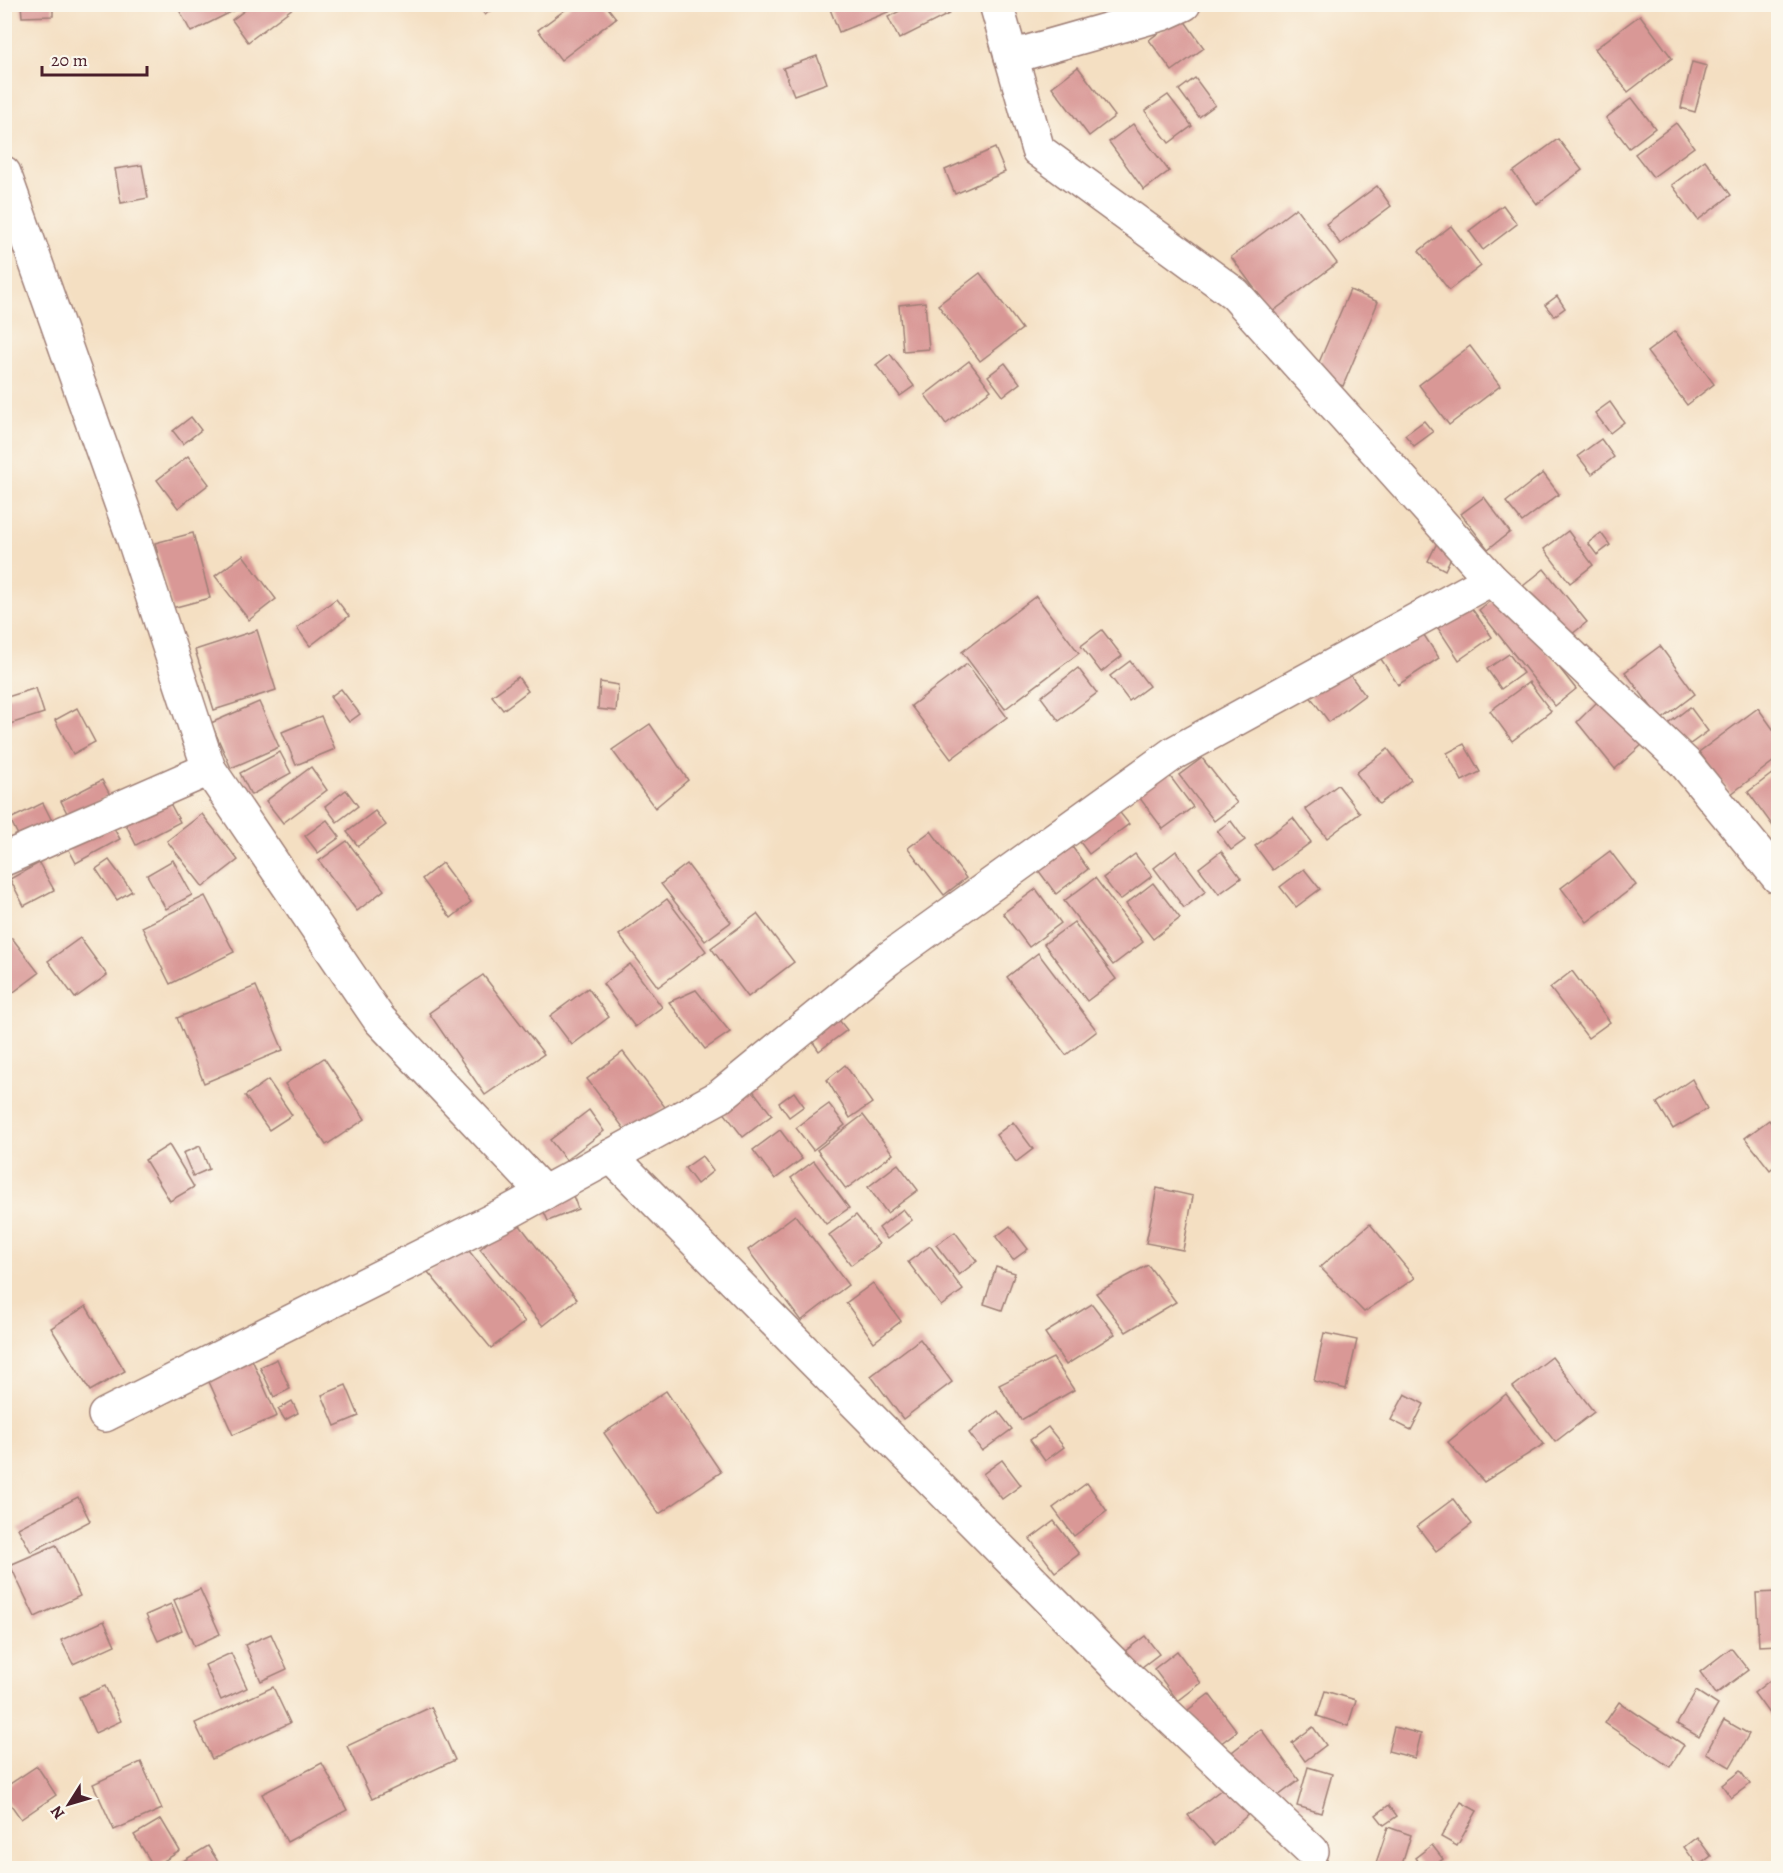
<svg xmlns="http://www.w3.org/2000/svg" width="1783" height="1873" font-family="Alegreya,serif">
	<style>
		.building { fill: #d99896 }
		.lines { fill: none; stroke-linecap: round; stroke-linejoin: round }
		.street-casing { stroke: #9f7f76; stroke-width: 36 }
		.street { stroke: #fff; stroke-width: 33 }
	</style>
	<rect width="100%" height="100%" fill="#fbf7ec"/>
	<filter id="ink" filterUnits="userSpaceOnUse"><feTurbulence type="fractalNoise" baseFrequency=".0167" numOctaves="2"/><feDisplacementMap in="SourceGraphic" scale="12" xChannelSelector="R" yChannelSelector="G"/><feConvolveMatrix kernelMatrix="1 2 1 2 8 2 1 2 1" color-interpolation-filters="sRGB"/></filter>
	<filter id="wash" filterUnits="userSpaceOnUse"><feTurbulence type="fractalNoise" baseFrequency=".008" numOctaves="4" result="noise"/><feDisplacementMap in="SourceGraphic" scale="24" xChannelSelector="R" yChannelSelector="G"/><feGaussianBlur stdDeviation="1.35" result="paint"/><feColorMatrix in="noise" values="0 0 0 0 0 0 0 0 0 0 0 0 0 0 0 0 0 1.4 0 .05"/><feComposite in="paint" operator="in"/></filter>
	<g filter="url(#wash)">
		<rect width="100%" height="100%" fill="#f4dfc2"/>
		<g id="blocks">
			<g class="building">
				<polygon points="21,4 53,4 53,16 22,17"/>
				<polygon points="176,4 238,4 239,8 191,32"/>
				<polygon points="253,4 298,4 248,42 232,20"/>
				<polygon points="476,4 499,4 485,15"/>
				<polygon points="573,4 605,4 616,18 561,60 538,30"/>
				<polygon points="828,4 905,4 905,5 839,32"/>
				<polygon points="913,4 944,4 949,14 899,39 888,17"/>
				<polygon points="1640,15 1672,58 1628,92 1595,49"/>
				<polygon points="1181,16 1204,48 1172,71 1149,40"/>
				<polygon points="817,56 827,83 794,95 783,68"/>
				<polygon points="1692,62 1707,66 1695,112 1681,108"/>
				<polygon points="1078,67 1115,116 1089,136 1052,87"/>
				<polygon points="1195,78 1215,105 1199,117 1179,90"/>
				<polygon points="1168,95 1192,126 1169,143 1145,111"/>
				<polygon points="1632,98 1655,128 1629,148 1606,118"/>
				<polygon points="1676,123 1694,147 1653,177 1635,154"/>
				<polygon points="1133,124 1169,171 1144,190 1109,142"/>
				<polygon points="1558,139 1582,170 1537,204 1513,172"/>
				<polygon points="995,148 1005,172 955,194 945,170"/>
				<polygon points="1705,160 1731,195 1698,220 1672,185"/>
				<polygon points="142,165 148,198 121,203 115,169"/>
				<polygon points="1377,186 1391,206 1340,244 1326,224"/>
				<polygon points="1503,205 1517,224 1483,250 1469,231"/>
				<polygon points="1296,208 1337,263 1272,312 1231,257"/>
				<polygon points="1451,226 1481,266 1449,290 1419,251"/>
				<polygon points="980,273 1022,329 980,361 938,305"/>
				<polygon points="1350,290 1378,302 1343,386 1314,374"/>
				<polygon points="1557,296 1565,308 1554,316 1545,305"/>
				<polygon points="925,302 929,349 903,351 899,305"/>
				<polygon points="1675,331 1714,384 1687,405 1647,352"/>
				<polygon points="1470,346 1500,386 1449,425 1419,385"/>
				<polygon points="890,354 914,386 900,396 876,365"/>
				<polygon points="969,361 991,390 946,424 925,395"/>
				<polygon points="1005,363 1020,383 1003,396 988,376"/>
				<polygon points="1610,402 1624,422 1610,433 1595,413"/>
				<polygon points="191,417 201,430 183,444 173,431"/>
				<polygon points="1424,421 1433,432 1414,446 1405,435"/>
				<polygon points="1601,439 1614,457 1592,474 1578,456"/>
				<polygon points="188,456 209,484 178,508 157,480"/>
				<polygon points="1543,473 1559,494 1522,522 1506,502"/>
				<polygon points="1484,497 1510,532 1488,549 1461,514"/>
				<polygon points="1568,531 1593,565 1570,583 1544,549"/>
				<polygon points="193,533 210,598 172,608 155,543"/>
				<polygon points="1601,533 1610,545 1597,555 1588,543"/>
				<polygon points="1437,543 1454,551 1445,570 1428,561"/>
				<polygon points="243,555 276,599 249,620 215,576"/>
				<polygon points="1544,569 1587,622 1566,639 1523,586"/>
				<polygon points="1500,593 1576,689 1555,706 1479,610"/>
				<polygon points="1036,596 1079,653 1005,709 962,652"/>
				<polygon points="336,599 349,616 310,646 297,628"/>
				<polygon points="1470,606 1492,637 1459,660 1438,628"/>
				<polygon points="1420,629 1439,658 1398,685 1379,656"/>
				<polygon points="257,630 276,690 214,710 195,650"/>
				<polygon points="1102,630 1122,656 1101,672 1081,646"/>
				<polygon points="1660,646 1695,694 1661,720 1625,672"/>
				<polygon points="1509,654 1523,673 1501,689 1487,669"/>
				<polygon points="1130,661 1149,686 1129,701 1110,676"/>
				<polygon points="967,664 1007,717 951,759 911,706"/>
				<polygon points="1078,668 1097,693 1059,721 1041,697"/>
				<polygon points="1345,668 1365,695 1329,722 1309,695"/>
				<polygon points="518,677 528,691 503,710 492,696"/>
				<polygon points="600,682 618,685 616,711 598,709"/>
				<polygon points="1529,682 1551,711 1512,741 1490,711"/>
				<polygon points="36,688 44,713 4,726 4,698"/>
				<polygon points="341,689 360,714 349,722 330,697"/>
				<polygon points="1602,697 1644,743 1615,769 1577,722"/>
				<polygon points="259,702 279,747 231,768 211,723"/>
				<polygon points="1690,707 1708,731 1686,747 1668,724"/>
				<polygon points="77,708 95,742 73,754 55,720"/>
				<polygon points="1758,708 1778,736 1778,758 1731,794 1699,752"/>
				<polygon points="321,716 335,749 296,765 282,732"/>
				<polygon points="650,724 688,780 655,808 612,750"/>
				<polygon points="1464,744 1480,772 1462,781 1447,753"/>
				<polygon points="1388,749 1411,780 1379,804 1356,773"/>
				<polygon points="280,752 291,773 251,795 240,773"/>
				<polygon points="1202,758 1237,803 1214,821 1179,775"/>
				<polygon points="311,767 327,790 283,823 266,801"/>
				<polygon points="1166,771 1193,807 1163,829 1136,793"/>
				<polygon points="1773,773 1778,781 1778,833 1748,792"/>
				<polygon points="102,780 110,795 69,817 61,801"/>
				<polygon points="1338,785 1360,813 1327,838 1305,809"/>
				<polygon points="346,790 358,806 337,822 325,806"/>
				<polygon points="165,794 180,822 136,845 122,816"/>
				<polygon points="43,803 54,825 21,841 10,819"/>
				<polygon points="1113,804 1129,824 1089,854 1074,834"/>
				<polygon points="375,811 386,825 358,846 347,832"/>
				<polygon points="202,814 238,860 203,887 167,841"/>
				<polygon points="1293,818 1311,842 1273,870 1255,846"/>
				<polygon points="327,820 340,837 318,853 305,836"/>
				<polygon points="1231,821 1245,840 1231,850 1217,831"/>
				<polygon points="110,822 120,839 76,863 67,846"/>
				<polygon points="931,831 966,878 944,895 908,848"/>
				<polygon points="347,841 384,890 357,911 319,861"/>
				<polygon points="1068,841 1088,869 1056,894 1035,866"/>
				<polygon points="1176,851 1206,891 1184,908 1154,868"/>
				<polygon points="1221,851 1241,878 1219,894 1199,868"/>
				<polygon points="1610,851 1636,885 1587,922 1561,888"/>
				<polygon points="1135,854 1152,876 1120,900 1103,878"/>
				<polygon points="109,860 132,891 117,900 96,869"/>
				<polygon points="173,860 192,895 166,909 147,875"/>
				<polygon points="39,863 54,890 24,906 10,879"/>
				<polygon points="442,863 471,902 451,918 422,879"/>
				<polygon points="687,864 731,922 705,941 661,884"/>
				<polygon points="1304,869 1320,889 1296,907 1280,887"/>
				<polygon points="1095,878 1143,942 1113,965 1064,901"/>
				<polygon points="1153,883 1180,918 1153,939 1126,904"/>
				<polygon points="1036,889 1061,923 1029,947 1003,913"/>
				<polygon points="205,896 234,952 170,984 142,927"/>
				<polygon points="667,899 706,951 658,987 619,935"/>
				<polygon points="757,914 794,962 748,997 711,948"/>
				<polygon points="1074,922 1116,979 1087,1001 1044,944"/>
				<polygon points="12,938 39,973 11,994 4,986 4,943"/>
				<polygon points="80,938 107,975 75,998 48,961"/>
				<polygon points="1038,953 1097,1031 1066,1055 1007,977"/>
				<polygon points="630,964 662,1007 635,1027 603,984"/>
				<polygon points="1572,971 1610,1022 1588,1038 1550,988"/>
				<polygon points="483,975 544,1054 485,1095 429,1013"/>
				<polygon points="256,986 283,1050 204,1083 177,1018"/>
				<polygon points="588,988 609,1017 572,1045 550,1016"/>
				<polygon points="696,990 730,1032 705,1049 669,1002"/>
				<polygon points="835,1015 847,1030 819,1051 808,1035"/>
				<polygon points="623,1052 665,1107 628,1134 587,1079"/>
				<polygon points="324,1058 365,1119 326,1145 285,1084"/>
				<polygon points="845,1065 872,1103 850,1118 827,1080"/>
				<polygon points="1692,1079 1707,1109 1673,1129 1657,1103"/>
				<polygon points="268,1080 292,1115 269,1130 245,1096"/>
				<polygon points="751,1088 772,1115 743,1137 722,1110"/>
				<polygon points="794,1092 804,1106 789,1117 779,1103"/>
				<polygon points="829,1104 845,1125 813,1150 796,1128"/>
				<polygon points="589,1110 604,1131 566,1160 550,1140"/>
				<polygon points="863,1115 893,1154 846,1189 817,1150"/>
				<polygon points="1769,1120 1778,1133 1778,1163 1770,1170 1745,1138"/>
				<polygon points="1013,1122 1033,1149 1016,1162 996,1135"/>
				<polygon points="780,1130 802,1159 775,1179 753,1150"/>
				<polygon points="169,1145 194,1187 170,1201 145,1160"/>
				<polygon points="200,1146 209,1169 193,1176 183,1153"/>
				<polygon points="702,1156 713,1171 697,1184 685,1168"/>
				<polygon points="814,1161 849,1208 826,1224 791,1178"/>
				<polygon points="898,1164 918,1190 887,1213 868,1187"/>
				<polygon points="1157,1188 1193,1196 1183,1250 1146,1243"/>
				<polygon points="572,1193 578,1209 548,1221 541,1205"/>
				<polygon points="903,1209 912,1220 887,1239 879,1228"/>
				<polygon points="795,1215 848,1285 801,1321 748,1250"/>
				<polygon points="856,1215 879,1244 851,1265 829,1235"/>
				<polygon points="515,1219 577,1299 543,1326 480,1249"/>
				<polygon points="1370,1224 1415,1278 1364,1312 1320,1267"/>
				<polygon points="1010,1226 1028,1249 1013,1260 996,1237"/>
				<polygon points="955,1232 977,1261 959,1275 936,1245"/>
				<polygon points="462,1242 525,1322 491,1348 428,1272"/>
				<polygon points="930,1246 963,1290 941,1306 908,1262"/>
				<polygon points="1148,1265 1176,1302 1126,1332 1096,1293"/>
				<polygon points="996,1267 1015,1273 1002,1310 984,1304"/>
				<polygon points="873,1283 901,1321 874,1342 846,1303"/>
				<polygon points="1092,1304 1115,1334 1066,1365 1045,1333"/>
				<polygon points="86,1306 125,1371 90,1391 51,1328"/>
				<polygon points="1324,1333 1357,1340 1346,1389 1314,1381"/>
				<polygon points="920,1339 952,1382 903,1419 871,1376"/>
				<polygon points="250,1355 277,1416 233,1435 206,1375"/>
				<polygon points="1552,1357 1594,1412 1555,1442 1513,1387"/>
				<polygon points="1053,1358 1074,1390 1021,1420 999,1385"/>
				<polygon points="277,1359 290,1389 274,1397 260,1367"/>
				<polygon points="346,1385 359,1416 335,1426 322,1395"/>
				<polygon points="666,1391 721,1472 659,1514 604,1433"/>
				<polygon points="1405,1394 1424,1404 1411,1430 1391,1420"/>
				<polygon points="1506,1394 1544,1444 1484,1482 1448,1442"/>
				<polygon points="292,1401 298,1413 285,1420 278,1409"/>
				<polygon points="998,1411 1012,1429 982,1451 969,1433"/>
				<polygon points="1048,1427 1064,1447 1045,1461 1030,1440"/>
				<polygon points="1002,1460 1021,1485 1002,1499 983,1474"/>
				<polygon points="1087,1483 1107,1511 1074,1536 1053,1508"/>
				<polygon points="78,1497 90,1521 31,1552 18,1528"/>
				<polygon points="1453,1499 1472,1524 1436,1551 1417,1526"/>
				<polygon points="1054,1521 1079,1554 1055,1572 1030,1539"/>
				<polygon points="56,1545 80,1596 35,1617 10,1565"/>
				<polygon points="200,1589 220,1634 194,1646 174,1600"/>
				<polygon points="1778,1592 1778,1645 1759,1646 1756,1593"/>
				<polygon points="171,1604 182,1630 158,1641 146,1615"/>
				<polygon points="104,1621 115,1645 73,1664 61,1640"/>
				<polygon points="271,1634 287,1669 261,1681 245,1645"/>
				<polygon points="1145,1636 1159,1654 1138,1670 1124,1652"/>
				<polygon points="1731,1648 1748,1670 1716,1694 1700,1672"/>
				<polygon points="1177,1651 1201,1683 1178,1701 1154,1669"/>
				<polygon points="231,1653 247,1688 221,1700 205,1665"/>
				<polygon points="1769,1681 1778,1694 1778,1726 1754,1693"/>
				<polygon points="105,1686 121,1721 95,1733 79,1697"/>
				<polygon points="273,1687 290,1723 212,1759 195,1723"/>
				<polygon points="1325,1691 1356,1700 1348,1726 1317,1716"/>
				<polygon points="1696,1691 1718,1705 1699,1737 1677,1724"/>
				<polygon points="1209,1694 1237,1731 1216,1747 1188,1710"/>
				<polygon points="1619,1702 1684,1745 1670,1767 1605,1723"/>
				<polygon points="431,1707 455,1760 372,1799 347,1746"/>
				<polygon points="1724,1720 1749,1734 1730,1767 1706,1753"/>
				<polygon points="1313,1727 1326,1745 1305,1761 1292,1743"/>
				<polygon points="1394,1727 1421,1734 1415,1758 1388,1751"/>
				<polygon points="1261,1729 1299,1780 1265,1806 1227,1756"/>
				<polygon points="141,1762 162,1809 114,1830 93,1784"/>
				<polygon points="322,1763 347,1810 287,1842 262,1794"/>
				<polygon points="37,1766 56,1795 21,1819 4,1795 4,1788"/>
				<polygon points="1308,1767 1332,1774 1321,1813 1297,1806"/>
				<polygon points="1740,1771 1750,1784 1731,1798 1722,1785"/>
				<polygon points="1230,1783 1254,1809 1215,1845 1188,1815"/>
				<polygon points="1461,1802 1477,1811 1457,1846 1441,1837"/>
				<polygon points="1389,1805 1397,1816 1384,1825 1376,1815"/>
				<polygon points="161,1819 180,1851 154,1867 134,1835"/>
				<polygon points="1388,1827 1411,1835 1401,1868 1376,1863"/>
				<polygon points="1697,1837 1711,1856 1698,1866 1684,1847"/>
				<polygon points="1432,1845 1443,1859 1431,1868 1423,1868 1415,1858"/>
				<polygon points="208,1846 222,1868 177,1868 175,1866"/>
			</g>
		</g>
	</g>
	<g filter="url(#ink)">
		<use href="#blocks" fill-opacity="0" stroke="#9f7f76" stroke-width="1.5"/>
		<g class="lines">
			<defs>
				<g id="street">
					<polyline points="996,4 1038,150 1235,294 1491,579 1685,763 1778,877"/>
					<polyline points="1011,57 1162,14 1184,4"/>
					<polyline points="4,173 134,540 209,769 379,1019 544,1193"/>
					<polyline points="4,859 209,769"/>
					<polyline points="611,1156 1119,1669 1312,1851"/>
					<polyline points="105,1415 507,1213 719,1097 888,959 1174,753 1491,579"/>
				</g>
			</defs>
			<use href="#street" class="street-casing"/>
			<use href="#street" class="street"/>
		</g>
	</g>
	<rect width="1783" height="1873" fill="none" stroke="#fbf7ec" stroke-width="24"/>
	<g transform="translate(69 1804) rotate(233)" stroke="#fbf7ec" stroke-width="4.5" paint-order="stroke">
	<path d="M0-4.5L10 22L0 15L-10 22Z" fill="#4a1f2b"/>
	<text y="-9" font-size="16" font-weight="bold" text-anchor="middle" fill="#4a1f2b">N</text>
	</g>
	<path d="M42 66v9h105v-9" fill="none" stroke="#4a1f2b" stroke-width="3"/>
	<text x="51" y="66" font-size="18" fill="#4a1f2b" stroke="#fbf7ec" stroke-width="4.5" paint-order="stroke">20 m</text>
</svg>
